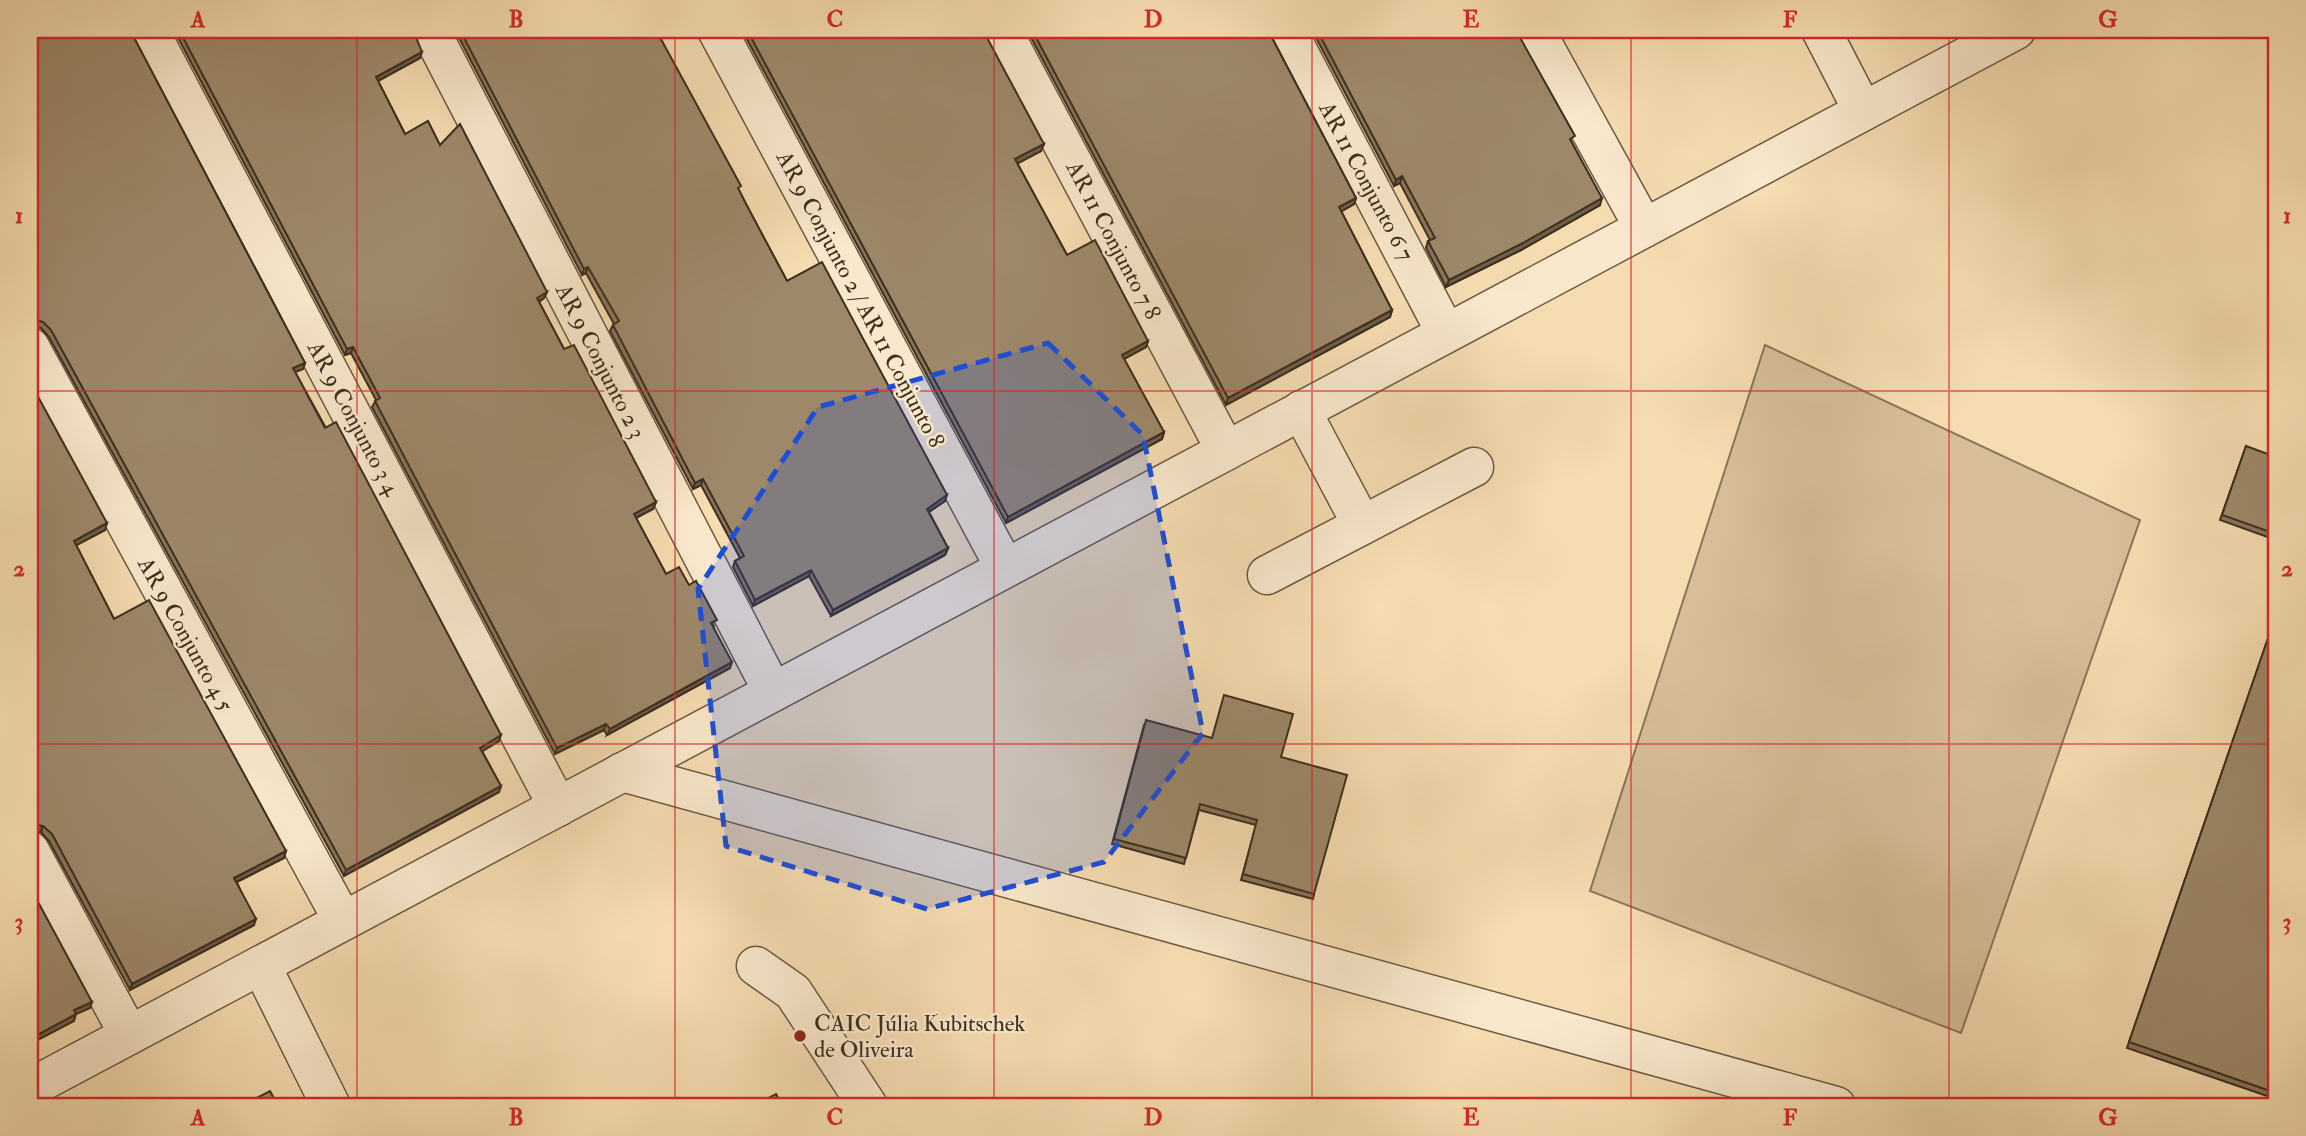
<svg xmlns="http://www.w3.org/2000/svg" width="2306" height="1136" font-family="'IM FELL Double Pica',serif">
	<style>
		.green { fill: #d7be98; stroke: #8a765b; stroke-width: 2 }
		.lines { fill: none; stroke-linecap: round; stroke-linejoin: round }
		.minor-casing { stroke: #6b5a43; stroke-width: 41 }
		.minor { stroke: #f9e8cc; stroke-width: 38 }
		.wall { fill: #87755b; stroke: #3d2e1e; stroke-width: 2 }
		.shaded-wall { fill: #6e5f4a; stroke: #3d2e1e; stroke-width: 2 }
		.building { fill: #9d886a; stroke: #3d2e1e; stroke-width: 2 }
		.marked { fill: #1d4ed8; fill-opacity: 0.2; stroke: #1d4ed8; stroke-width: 5; stroke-dasharray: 14 9; stroke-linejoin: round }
		.grid { fill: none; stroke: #d62828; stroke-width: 2; stroke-opacity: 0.55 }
		.poi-dot { fill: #8f2418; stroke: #f9e8cc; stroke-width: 2.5 }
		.labels { text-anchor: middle; stroke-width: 5; stroke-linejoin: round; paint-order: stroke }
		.street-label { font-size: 23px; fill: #3d2e1e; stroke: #f9e8cc }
		.poi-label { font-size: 23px; fill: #3d2e1e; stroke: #f9e8cc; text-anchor: start }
		.neatline { fill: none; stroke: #d62828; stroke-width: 2.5 }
		.grid-label { font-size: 23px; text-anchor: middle; font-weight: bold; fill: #d62828 }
	</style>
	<rect width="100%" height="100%" fill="#f6dcb1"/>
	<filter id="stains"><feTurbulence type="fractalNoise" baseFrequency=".00286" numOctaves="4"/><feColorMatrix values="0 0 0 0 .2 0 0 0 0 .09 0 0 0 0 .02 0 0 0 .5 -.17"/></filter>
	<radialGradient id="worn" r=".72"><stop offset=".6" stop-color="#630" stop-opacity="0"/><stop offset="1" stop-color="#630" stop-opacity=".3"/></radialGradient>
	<polygon class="green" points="1765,345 2140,520 1961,1033 1590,891"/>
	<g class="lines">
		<defs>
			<g id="minor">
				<polyline points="149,30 558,807"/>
				<polyline points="430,30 773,692"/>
				<polyline points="717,30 1005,568"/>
				<polyline points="1002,30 1226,451"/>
				<polyline points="1287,30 1446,333"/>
				<polyline points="1535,30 1644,228"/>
				<polyline points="1821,30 1863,111"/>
				<polyline points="30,347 343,921"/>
				<polyline points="1301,410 1362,525"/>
				<polyline points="1267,575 1474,467"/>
				<polyline points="622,772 1836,1106"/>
				<polyline points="30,851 129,1035"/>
				<polyline points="261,965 331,1106"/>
				<polyline points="756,966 793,992 868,1106"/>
				<polyline points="30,1088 2016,30"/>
			</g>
		</defs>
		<use href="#minor" class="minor-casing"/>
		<use href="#minor" class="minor"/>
	</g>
	<g class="wall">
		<polygon points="174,30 413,30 420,58 378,81 405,134 440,145 547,292 544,298 539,302 564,349 656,502 653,509 636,518 666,574 689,585 714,626 713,627 730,668 607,735 604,730 555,754 372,407 376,400 351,353 345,355"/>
		<polygon points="455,30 656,30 746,204 787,281 945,501 929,512 948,548 945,555 831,616 809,576 753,606 733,567 735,561 740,558 701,485 693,489 610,331 613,325 614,324 586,273 582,275"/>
		<polygon points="742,30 984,30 985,34 1041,151 1017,163 1067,255 1148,341 1146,347 1124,359 1164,432 1162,439 1006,523"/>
		<polygon points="1027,30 1269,30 1270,34 1356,198 1354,204 1341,211 1392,310 1390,317 1226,405"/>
		<polygon points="1312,30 1517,30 1518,34 1572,143 1600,205 1521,250 1446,287 1426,248 1428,241 1430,240 1400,183 1394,186"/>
		<polygon points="132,34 305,363 303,369 295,372 499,741 482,751 501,786 499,792 344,876 49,337 41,328 30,325"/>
		<polygon points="30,382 105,530 76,545 114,619 284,858 237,882 254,925 130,990 49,841 41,832 30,831"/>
		<polygon points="2246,446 2276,464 2276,540 2220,520"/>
		<polygon points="2276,615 2276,1099 2127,1048"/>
		<polygon points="1144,725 1281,757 1314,894 1313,899 1241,880 1256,825 1199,810 1184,864 1112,844"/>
	</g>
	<g class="shaded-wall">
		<polygon points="422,52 420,58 374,83 376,77"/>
		<polygon points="1044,144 1041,151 1013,166 1015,159"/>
		<polygon points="1402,176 1400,183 1394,186 1396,180"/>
		<polygon points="1356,198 1354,204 1337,214 1339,207"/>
		<polygon points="1602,198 1600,205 1521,250 1446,287 1449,280"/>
		<polygon points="588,267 586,273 582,275 584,269"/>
		<polygon points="547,292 544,298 534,305 537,298"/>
		<polygon points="1392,310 1390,317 1226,405 1228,398"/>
		<polygon points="1148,341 1146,347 1120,361 1122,355"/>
		<polygon points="353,347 351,353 345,355 347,349"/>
		<polygon points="305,363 303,369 290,374 293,368"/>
		<polygon points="1164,432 1162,439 1006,523 1008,517"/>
		<polygon points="703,479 701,485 693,489 695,483"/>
		<polygon points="947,495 945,501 924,515 927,509"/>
		<polygon points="656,502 653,509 631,520 634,514"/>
		<polygon points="107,523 105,530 71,548 74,541"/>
		<polygon points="948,548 945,555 831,616 833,610"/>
		<polygon points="811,570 809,576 753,606 755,600"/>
		<polygon points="732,662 730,668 607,735 610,729"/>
		<polygon points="606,724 604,730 555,754 557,748"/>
		<polygon points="501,735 499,741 478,754 480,748"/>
		<polygon points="501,786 499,792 344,876 346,870"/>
		<polygon points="30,824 43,826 41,832 30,831"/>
		<polygon points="286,851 284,858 232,884 234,878"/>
		<polygon points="256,919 254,925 130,990 132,984"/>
		<polygon points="92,1002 90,1008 72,1016 74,1010"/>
		<polygon points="76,1014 74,1021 30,1044 30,1039"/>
	</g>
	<g class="building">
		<polygon points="30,30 131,30 132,34 305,363 293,368 325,428 336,422 501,735 480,748 501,786 346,870 51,330 43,322 32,319 30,320"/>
		<polygon points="179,30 413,30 422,52 376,77 405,134 428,121 440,145 460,124 547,292 537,298 564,349 574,345 656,502 634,514 666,574 679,567 689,585 696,581 717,620 711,623 732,662 610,729 606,724 557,748 375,401 380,398 353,347 347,349"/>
		<polygon points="460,30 656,30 741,186 738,188 746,204 787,281 822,262 947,495 927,509 948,548 833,610 811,570 755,600 735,561 744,556 703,479 695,483 613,325 619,321 588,267 584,269"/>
		<polygon points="747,30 984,30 985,34 1044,144 1015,159 1067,255 1095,240 1148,341 1122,355 1164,432 1008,517"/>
		<polygon points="1032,30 1269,30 1270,34 1356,198 1339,207 1392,310 1228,398"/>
		<polygon points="1317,30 1517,30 1518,34 1575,136 1570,139 1602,198 1523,243 1449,280 1428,241 1435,238 1402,176 1396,180"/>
		<polygon points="30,382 107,523 74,541 114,619 149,600 286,851 234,878 256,919 132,984 52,834 43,826 30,824"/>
		<polygon points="2246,446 2276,457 2274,463 2276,464 2276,534 2222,515"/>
		<polygon points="2276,615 2276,1093 2129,1042"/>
		<polygon points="1224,695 1293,714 1281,757 1347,775 1314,894 1243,874 1257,820 1200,804 1186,858 1114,839 1146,720 1212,738"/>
		<polygon points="30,887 92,1002 74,1010 76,1014 30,1039"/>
		<polygon points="270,1091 278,1106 241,1106"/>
		<polygon points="776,1094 782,1106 753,1106"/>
	</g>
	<path class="marked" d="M1048,343L1143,435L1203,733L1104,862L927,909L726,846L698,589L818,407Z"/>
	<path class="grid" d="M357,30V1106M675,30V1106M994,30V1106M1312,30V1106M1631,30V1106M1949,30V1106M30,391H2276M30,744H2276"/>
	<circle class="poi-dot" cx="800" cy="1036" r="7"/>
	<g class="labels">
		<g class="street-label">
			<text transform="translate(1367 181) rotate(62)" y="8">AR 11 Conjunto 6 7</text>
			<text transform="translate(1114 240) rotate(62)" y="8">AR 11 Conjunto 7 8</text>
			<text transform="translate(861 299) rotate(62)" y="8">AR 9 Conjunto 2 / AR 11 Conjunto 8</text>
			<text transform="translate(601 361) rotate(63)" y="8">AR 9 Conjunto 2 3</text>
			<text transform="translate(354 418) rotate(62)" y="8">AR 9 Conjunto 3 4</text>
			<text transform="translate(186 634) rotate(61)" y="8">AR 9 Conjunto 4 5</text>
		</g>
		<g class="poi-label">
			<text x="814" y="1031">CAIC Júlia Kubitschek<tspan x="814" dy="26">de Oliveira</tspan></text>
		</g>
	</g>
	<rect width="2306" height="1136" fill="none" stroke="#f6dcb1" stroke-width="77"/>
	<rect x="38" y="38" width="2230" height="1060" class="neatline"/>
	<g class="grid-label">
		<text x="198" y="27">A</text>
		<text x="516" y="27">B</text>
		<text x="835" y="27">C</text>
		<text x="1153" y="27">D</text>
		<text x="1471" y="27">E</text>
		<text x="1790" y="27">F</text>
		<text x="2108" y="27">G</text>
		<text x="19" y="223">1</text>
		<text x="2287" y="223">1</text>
		<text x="19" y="576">2</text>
		<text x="2287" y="576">2</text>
		<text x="19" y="929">3</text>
		<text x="2287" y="929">3</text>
		<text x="198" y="1125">A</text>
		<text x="516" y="1125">B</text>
		<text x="835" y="1125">C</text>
		<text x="1153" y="1125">D</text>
		<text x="1471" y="1125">E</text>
		<text x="1790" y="1125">F</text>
		<text x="2108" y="1125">G</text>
	</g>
	<rect width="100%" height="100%" filter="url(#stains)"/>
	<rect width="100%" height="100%" fill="url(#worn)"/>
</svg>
